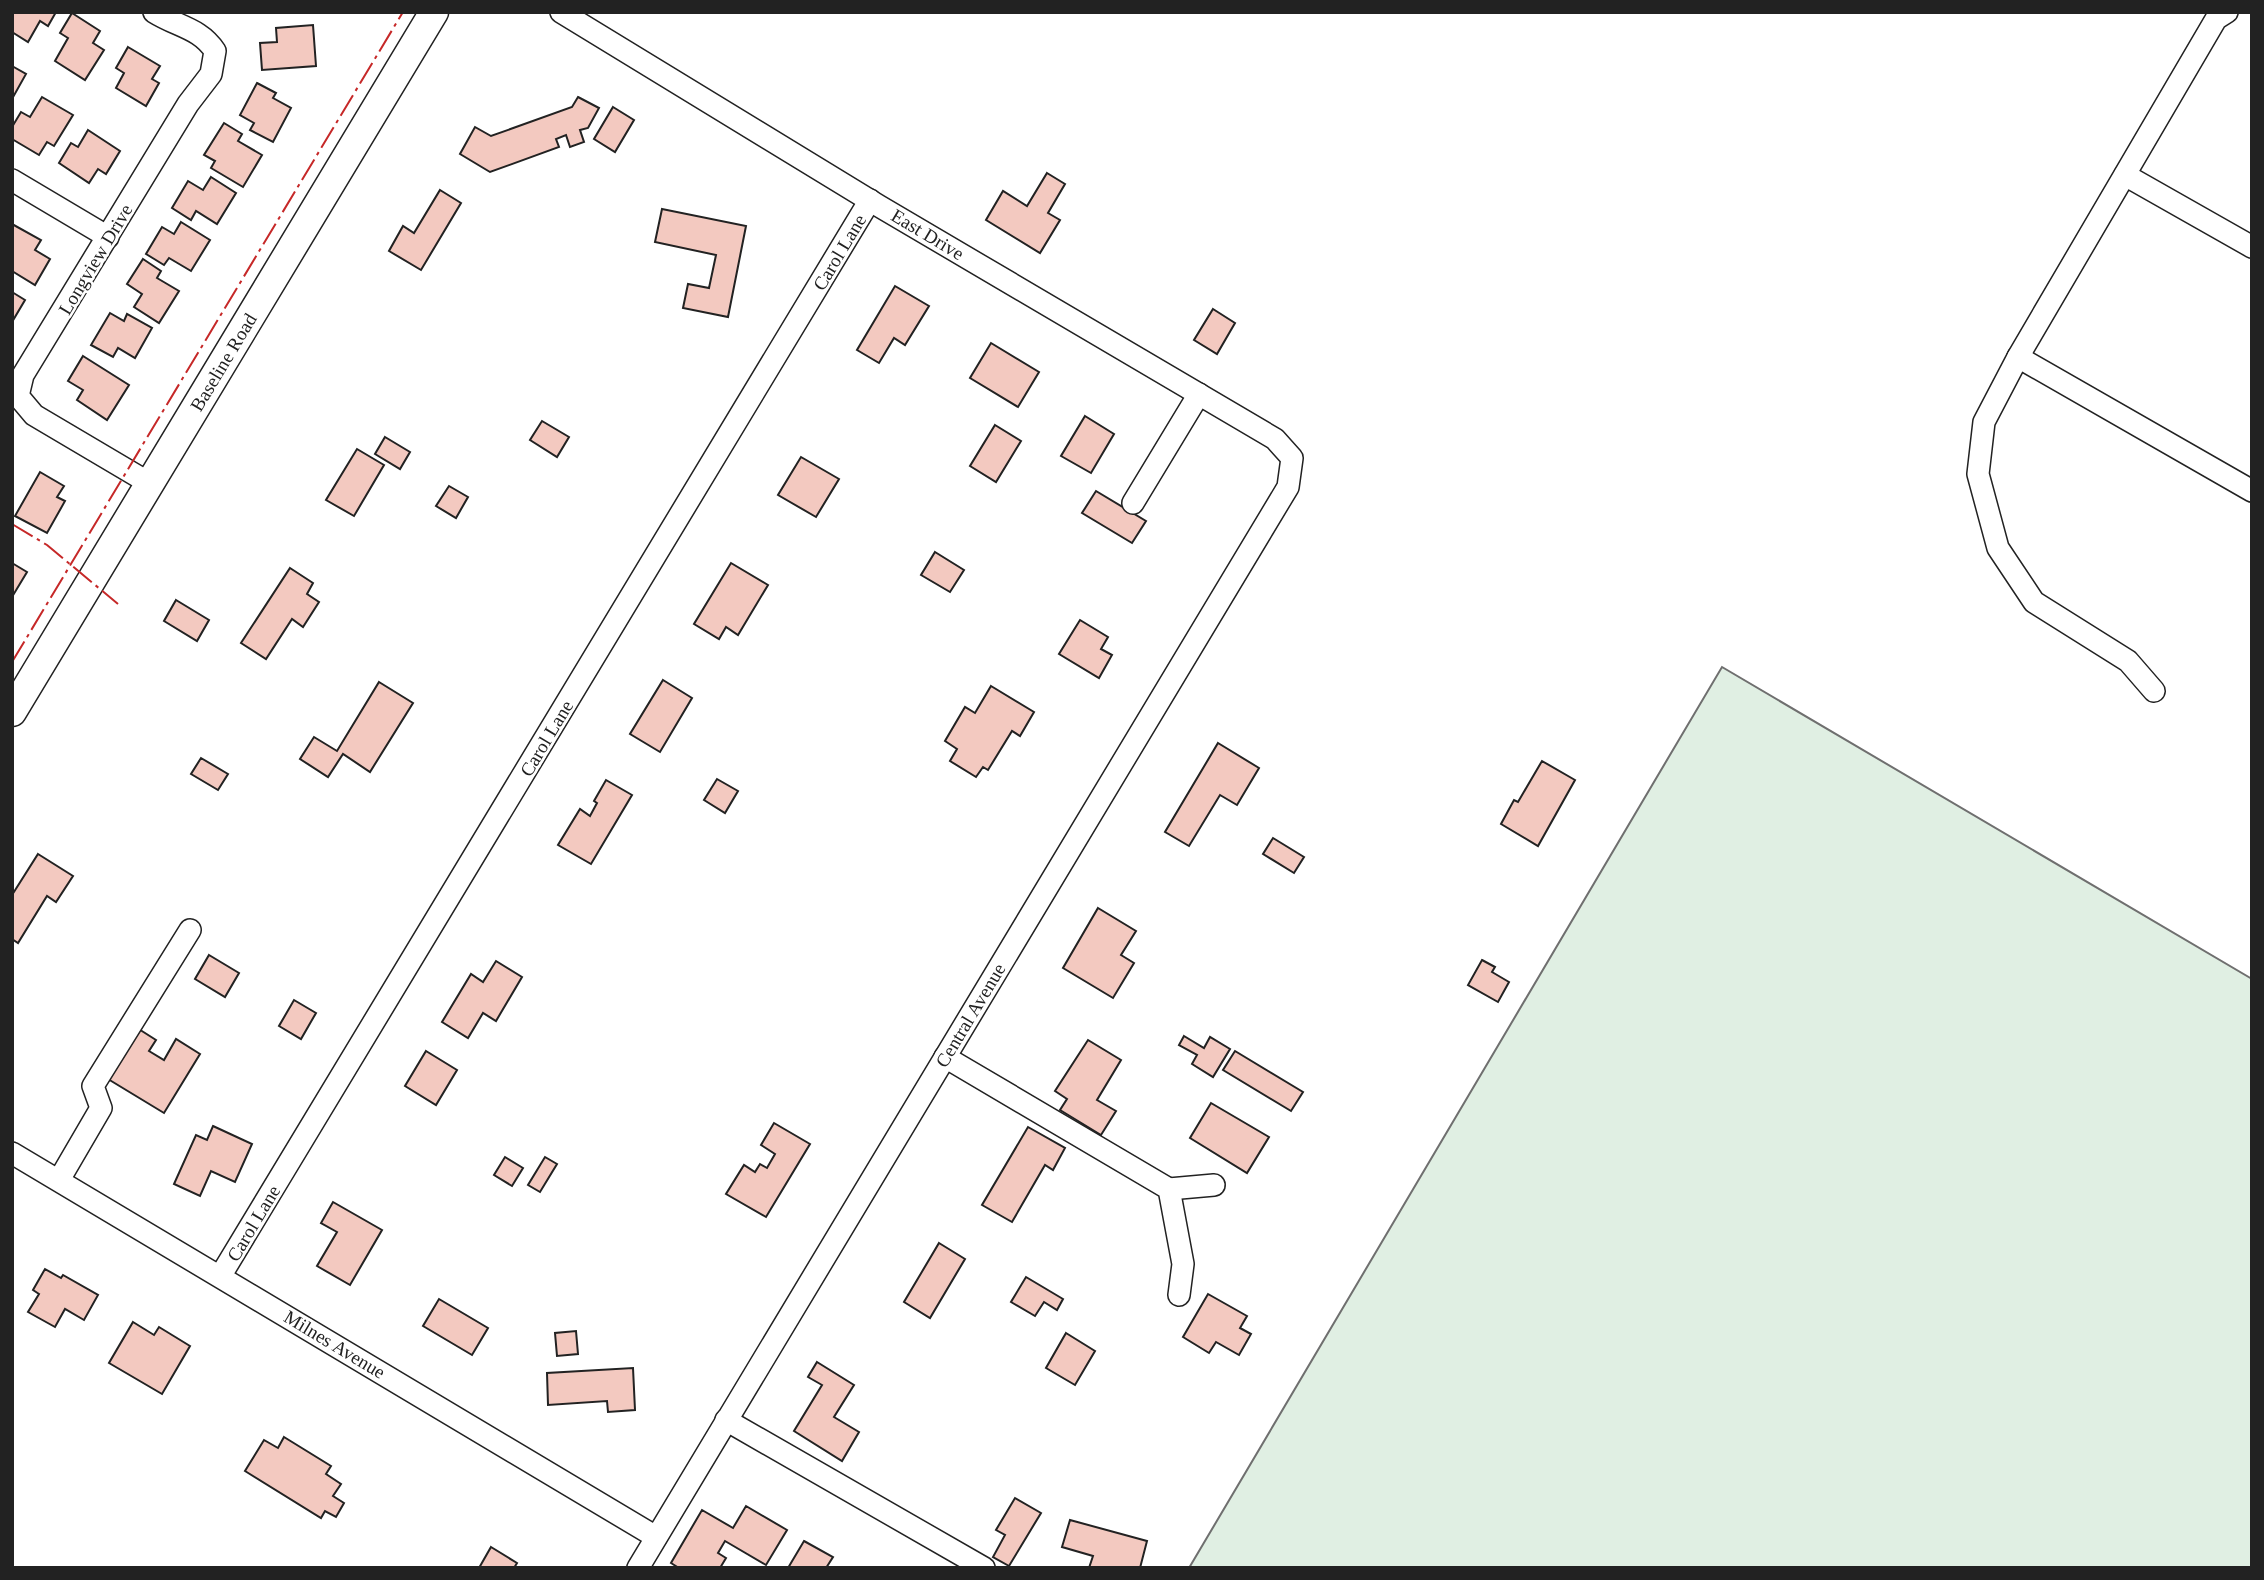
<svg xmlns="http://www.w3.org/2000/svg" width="2264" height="1580" font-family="'Times New Roman',serif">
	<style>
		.green { fill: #e0efe3; stroke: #6f6f6f; stroke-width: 2 }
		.building { fill: #f3c9c0; stroke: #222; stroke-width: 2 }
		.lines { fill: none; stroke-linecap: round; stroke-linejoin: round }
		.minor-casing { stroke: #222; stroke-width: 24 }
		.major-casing { stroke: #222; stroke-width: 31 }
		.minor { stroke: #fff; stroke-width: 21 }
		.major { stroke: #fff; stroke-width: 28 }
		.power { stroke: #c62828; stroke-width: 2; stroke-dasharray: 24 5 3.5 5; stroke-linecap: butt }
		.labels { text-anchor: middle; stroke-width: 5; stroke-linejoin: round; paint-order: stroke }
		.street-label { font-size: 19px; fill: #222; stroke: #fff }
	</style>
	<rect width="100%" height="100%" fill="#fff"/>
	<polygon class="green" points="1722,667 2252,979 2252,1568 1189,1568"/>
	<g class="building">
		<polygon points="12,12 56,12 48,26 40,21 28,42 12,32"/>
		<polygon points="72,13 100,31 93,43 104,50 85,80 55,61 68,38 60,33"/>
		<polygon points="313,25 316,66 262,70 260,43 277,42 276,28"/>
		<polygon points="128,47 160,66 152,79 159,83 146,106 116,88 124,73 116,68"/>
		<polygon points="12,66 26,74 12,99"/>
		<polygon points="257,83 276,93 273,98 291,108 273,142 250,130 254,123 240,115"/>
		<polygon points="42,97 73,115 54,146 47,142 39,155 12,139 12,127 21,112 30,117"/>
		<polygon points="578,97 599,108 588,128 580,130 584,142 570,147 566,135 556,139 559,147 490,172 460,154 475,127 491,136 572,107"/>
		<polygon points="613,107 634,120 615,152 594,139"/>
		<polygon points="224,123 242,134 238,141 262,155 243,187 211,168 215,161 204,155"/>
		<polygon points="88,130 120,151 106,174 98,169 89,183 59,163 71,143 78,147"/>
		<polygon points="1047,173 1065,184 1048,213 1060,220 1040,253 986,220 1003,191 1027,206"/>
		<polygon points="211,177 236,193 217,224 196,211 191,220 172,208 188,181 203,190"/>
		<polygon points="440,190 461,203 421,270 389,251 403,226 414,233"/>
		<polygon points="662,209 746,226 728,317 683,308 688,284 709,288 716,255 655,242"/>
		<polygon points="181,222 210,240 191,271 169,258 164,265 146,254 162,227 174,234"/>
		<polygon points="12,224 41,240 35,250 50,259 35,285 12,271"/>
		<polygon points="143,259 161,271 157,278 179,291 159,323 134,307 142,294 127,284"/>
		<polygon points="895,286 929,306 905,345 894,338 879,363 857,350"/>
		<polygon points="12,292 25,300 12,322"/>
		<polygon points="1213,309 1235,323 1217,354 1194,340"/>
		<polygon points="110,313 124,321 127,314 152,328 135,358 118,348 113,357 91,345"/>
		<polygon points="991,343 1039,372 1018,407 970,378"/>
		<polygon points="83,356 129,385 107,420 77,400 83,390 68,381"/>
		<polygon points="1085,416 1114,434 1091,473 1061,456"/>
		<polygon points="542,421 569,437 557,457 530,440"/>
		<polygon points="995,425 1021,441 996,482 970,466"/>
		<polygon points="385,437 410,452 400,469 375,454"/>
		<polygon points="357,449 384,465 354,516 326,500"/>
		<polygon points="801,457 839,479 816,517 778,495"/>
		<polygon points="40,472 64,486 57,497 65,501 47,533 15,516"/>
		<polygon points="449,486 468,497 456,518 436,506"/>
		<polygon points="1096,491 1146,521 1132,543 1082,513"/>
		<polygon points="935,552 964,570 950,592 921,575"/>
		<polygon points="12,563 27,572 12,597"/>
		<polygon points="731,563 768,585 738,635 726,627 719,639 694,624"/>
		<polygon points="290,568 313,583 307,594 319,602 303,627 292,619 266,659 241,643"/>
		<polygon points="176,600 209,620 197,641 164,621"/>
		<polygon points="1080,620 1108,637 1101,649 1112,655 1099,678 1059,654"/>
		<polygon points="663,680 692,698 660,752 630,734"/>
		<polygon points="379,682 413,703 370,772 343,754 328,777 300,759 314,737 337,751"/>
		<polygon points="991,686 1034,712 1020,736 1012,731 988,770 983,767 976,777 950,761 957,749 945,741 965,707 975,713"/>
		<polygon points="1218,743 1259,768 1237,805 1220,795 1189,846 1165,832"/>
		<polygon points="201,758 228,774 218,790 191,774"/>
		<polygon points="1542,761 1575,780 1538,846 1501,824 1514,800 1518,802"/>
		<polygon points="717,779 738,791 725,813 704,800"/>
		<polygon points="606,780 632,795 591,864 558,845 580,809 590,816 597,803 594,801"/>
		<polygon points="1273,838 1304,857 1294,873 1263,854"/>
		<polygon points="38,854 73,876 56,902 47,896 18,943 12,939 12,895"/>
		<polygon points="1098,908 1136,931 1121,955 1134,963 1113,998 1063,968"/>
		<polygon points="209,955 239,973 225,997 195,979"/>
		<polygon points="1482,960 1495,967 1492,972 1509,982 1498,1002 1468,985"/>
		<polygon points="496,961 522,977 496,1021 483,1013 468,1038 442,1022 471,974 483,982"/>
		<polygon points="294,1000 316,1013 301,1039 279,1026"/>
		<polygon points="134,1026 156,1040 149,1051 164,1060 176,1039 200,1054 164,1113 103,1076"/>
		<polygon points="1184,1036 1204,1048 1210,1037 1230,1049 1213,1077 1192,1064 1197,1055 1179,1045"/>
		<polygon points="1088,1040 1121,1060 1097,1100 1116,1111 1101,1135 1060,1110 1067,1099 1055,1091"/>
		<polygon points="426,1051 457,1070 436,1105 405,1086"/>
		<polygon points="1235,1051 1303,1092 1291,1111 1223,1070"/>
		<polygon points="1211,1103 1269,1137 1247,1173 1190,1138"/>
		<polygon points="774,1123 810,1144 766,1217 726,1194 744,1165 755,1172 760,1164 767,1168 775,1154 761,1145"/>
		<polygon points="213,1126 252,1144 235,1182 211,1171 200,1196 174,1184 196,1135 207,1140"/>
		<polygon points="1028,1127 1065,1148 1053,1170 1045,1165 1012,1222 982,1205"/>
		<polygon points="505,1157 523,1168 512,1186 494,1175"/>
		<polygon points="545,1157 557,1164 540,1192 528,1185"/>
		<polygon points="333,1202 382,1230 350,1285 317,1266 337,1232 321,1223"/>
		<polygon points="939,1243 965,1259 930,1318 904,1302"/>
		<polygon points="45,1269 61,1278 63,1275 98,1295 84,1320 65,1309 55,1327 28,1312 39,1294 33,1290"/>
		<polygon points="1026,1277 1063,1299 1057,1310 1044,1302 1035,1316 1011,1302"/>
		<polygon points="1208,1294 1247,1316 1240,1328 1251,1334 1239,1355 1216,1342 1209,1353 1183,1337"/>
		<polygon points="439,1299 488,1328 472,1355 423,1326"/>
		<polygon points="133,1322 154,1335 159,1327 190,1346 162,1394 109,1363"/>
		<polygon points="576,1331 578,1354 557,1356 555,1333"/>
		<polygon points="1066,1333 1095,1351 1075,1385 1046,1368"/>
		<polygon points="817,1362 854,1385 834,1417 859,1432 842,1461 794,1431 822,1385 808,1377"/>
		<polygon points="633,1368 635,1410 608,1412 607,1401 548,1405 547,1373"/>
		<polygon points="284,1437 331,1466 326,1474 341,1484 333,1496 344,1503 336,1517 325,1511 321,1518 245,1471 264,1440 278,1448"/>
		<polygon points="1015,1498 1041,1513 1009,1566 993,1557 1005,1535 996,1530"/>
		<polygon points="746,1506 787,1530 766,1565 725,1541 718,1553 726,1558 720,1568 679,1568 671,1563 702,1510 733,1528"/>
		<polygon points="1070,1520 1147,1541 1140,1568 1089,1568 1093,1556 1062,1547"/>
		<polygon points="804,1541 833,1557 826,1568 788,1568"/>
		<polygon points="491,1547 517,1563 514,1568 479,1568"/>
	</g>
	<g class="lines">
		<defs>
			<g id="minor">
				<polyline points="561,12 879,206 1275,439 1292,458 1288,487 638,1568"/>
				<polyline points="2227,12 2216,19 2018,357 2252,491"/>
				<polyline points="2125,175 2252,247"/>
				<polyline points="12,180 108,237"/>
				<polyline points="2018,357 1984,422 1978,474 1998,548 2034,602 2128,661 2154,691"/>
				<path d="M149,483L34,415L18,396L23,375L188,104L211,74L215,51C200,28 178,27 154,12"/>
				<polyline points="1133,503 1199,394"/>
				<polyline points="945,1057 1169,1189 1183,1264 1179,1295"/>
				<polyline points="12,1153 656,1537"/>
				<polyline points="59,1180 101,1108 93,1086 190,930"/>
				<polyline points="1169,1189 1214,1185"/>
				<polyline points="221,1275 870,200"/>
				<polyline points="726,1420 984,1568"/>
			</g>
			<polyline id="major" points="12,712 434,12"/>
		</defs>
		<use href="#minor" class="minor-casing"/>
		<use href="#major" class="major-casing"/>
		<use href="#minor" class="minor"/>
		<use href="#major" class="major"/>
		<g class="power">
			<polyline points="12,524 47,545 118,604"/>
			<polyline points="12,662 403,12"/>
		</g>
	</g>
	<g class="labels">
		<g class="street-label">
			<text transform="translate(928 234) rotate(31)" y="7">East Drive</text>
			<text transform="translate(839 252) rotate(-59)" y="7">Carol Lane</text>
			<text transform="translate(95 259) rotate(-59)" y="7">Longview Drive</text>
			<text transform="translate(223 362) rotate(-59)" y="7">Baseline Road</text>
			<text transform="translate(546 738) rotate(-59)" y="7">Carol Lane</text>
			<text transform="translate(970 1015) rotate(-59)" y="7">Central Avenue</text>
			<text transform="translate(253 1223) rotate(-59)" y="7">Carol Lane</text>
			<text transform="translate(335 1344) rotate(31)" y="7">Milnes Avenue</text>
		</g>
	</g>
	<rect width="2264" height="1580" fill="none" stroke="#222222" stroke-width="28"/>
</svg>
